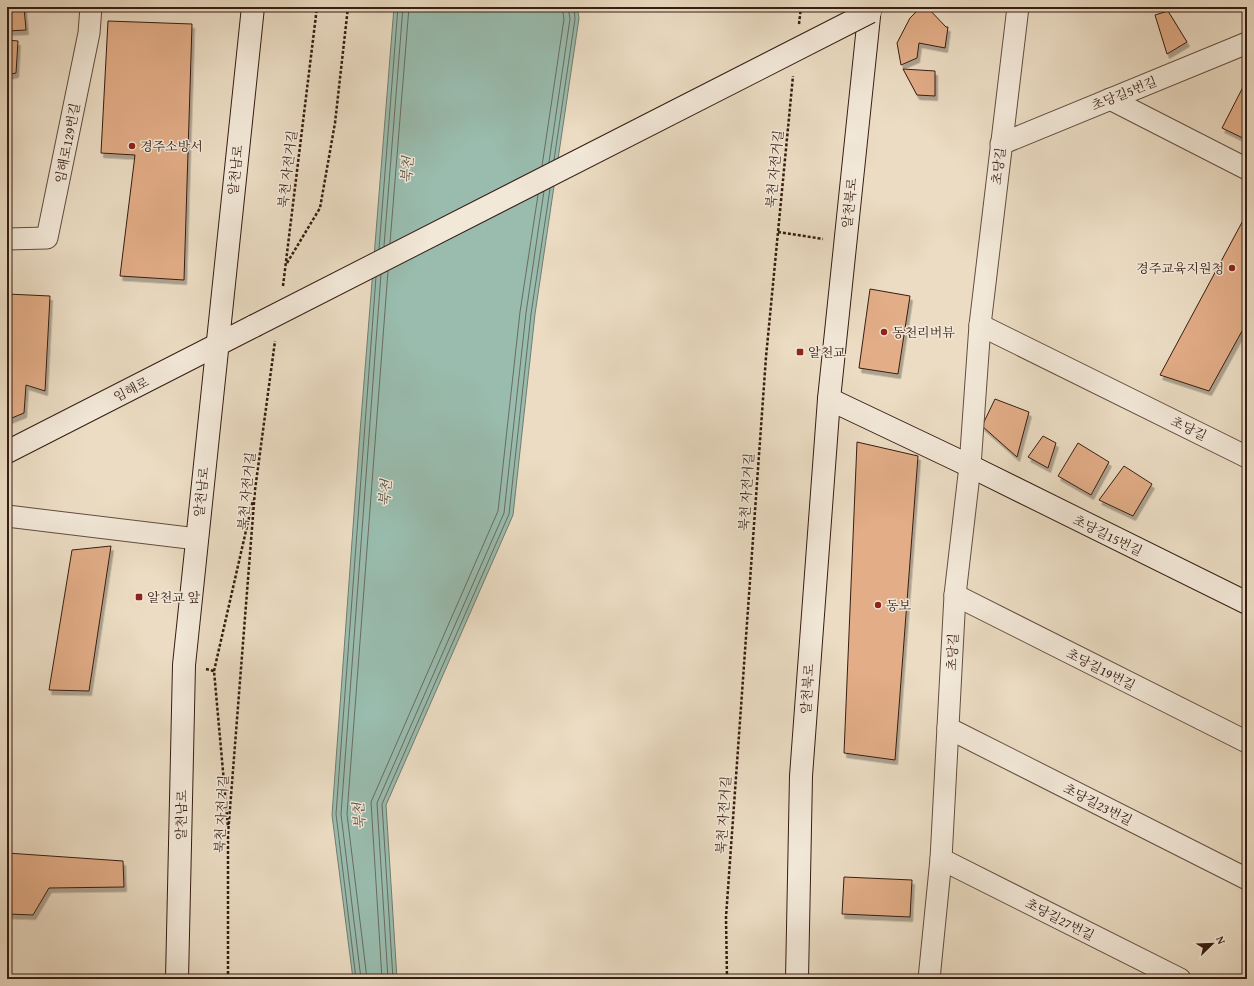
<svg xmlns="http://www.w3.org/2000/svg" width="1254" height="986" font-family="'Gentium Book Plus','Noto Serif KR',serif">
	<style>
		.water { fill: #99bcae; stroke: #717c70 }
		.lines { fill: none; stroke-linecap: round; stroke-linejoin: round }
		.shore { stroke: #686c60; stroke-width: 1 }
		.building { fill: #e2ad87; stroke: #361d13; filter: url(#shadow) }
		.street-casing { stroke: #634d3f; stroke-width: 23 }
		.secondary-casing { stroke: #361d13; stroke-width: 24 }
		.path { stroke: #361d13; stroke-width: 2.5; stroke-dasharray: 3 2; stroke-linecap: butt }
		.street { stroke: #f2e8d8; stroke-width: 21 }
		.secondary { stroke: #f2e8d8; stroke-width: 22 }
		.secondary-bridge-casing { stroke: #361d13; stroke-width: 24; stroke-linecap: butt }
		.secondary-bridge { stroke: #f2e8d8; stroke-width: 22 }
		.poi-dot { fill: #8f2418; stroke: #f2e8d8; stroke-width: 1.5 }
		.labels { text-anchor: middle; stroke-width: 3; stroke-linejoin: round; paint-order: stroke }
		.street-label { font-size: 13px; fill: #361d13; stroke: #f2e8d8 }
		.poi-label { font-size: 13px; fill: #361d13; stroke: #f2e8d8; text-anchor: start }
		.water-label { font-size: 14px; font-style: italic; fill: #544d42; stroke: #f2e8d8 }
	</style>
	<defs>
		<filter id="shadow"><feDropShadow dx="2.5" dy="4.5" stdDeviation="0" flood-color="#0004"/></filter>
	</defs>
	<rect width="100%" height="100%" fill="#ebdcc3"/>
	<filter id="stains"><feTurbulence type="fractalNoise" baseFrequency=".005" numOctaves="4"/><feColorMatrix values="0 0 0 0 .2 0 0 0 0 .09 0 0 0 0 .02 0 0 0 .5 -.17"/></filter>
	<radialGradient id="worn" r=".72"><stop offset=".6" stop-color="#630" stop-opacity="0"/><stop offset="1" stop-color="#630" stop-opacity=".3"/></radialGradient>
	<polygon class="water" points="394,7 577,7 579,18 535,314 513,515 386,805 397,979 353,979 332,815 360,432"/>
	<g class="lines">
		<g class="shore">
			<polyline points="554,160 575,19 574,7"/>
			<polyline points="549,162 570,19 568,7"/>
			<polyline points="542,166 564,19 562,7"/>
			<polyline points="390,243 409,7"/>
			<polyline points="384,246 403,7"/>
			<polyline points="379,249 398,7"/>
			<polyline points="356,979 336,814 376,277"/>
			<polyline points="361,979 341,814 381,274"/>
			<polyline points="367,979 347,814 388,271"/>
			<polyline points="382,979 371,802 498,511 520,312 538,195"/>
			<polyline points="388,979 377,803 504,513 526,313 544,191"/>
			<polyline points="393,979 382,804 509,514 531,314 550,189"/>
		</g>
	</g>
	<g class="building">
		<polygon points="7,7 24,7 26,30 7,31"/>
		<polygon points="921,7 927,7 946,27 948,27 945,48 919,43 917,58 901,65 897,43 910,18"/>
		<polygon points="1168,11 1187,42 1167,54 1155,15"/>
		<polygon points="108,21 192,24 184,280 120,276 135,155 101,153"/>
		<polygon points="7,40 18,41 16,73 7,75"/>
		<polygon points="903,69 935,71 935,96 917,95"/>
		<polygon points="1243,87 1247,89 1247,140 1222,128"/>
		<polygon points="1247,213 1247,322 1209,391 1160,375"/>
		<polygon points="870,289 910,296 898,374 859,368"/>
		<polygon points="7,294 50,296 45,391 26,385 24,413 7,420"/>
		<polygon points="995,399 1029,412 1017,457 982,426"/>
		<polygon points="1043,436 1056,443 1048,468 1028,457"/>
		<polygon points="857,442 918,456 895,760 844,753"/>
		<polygon points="1078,443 1109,462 1091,495 1058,476"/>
		<polygon points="1124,466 1152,484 1133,516 1099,500"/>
		<polygon points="111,546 89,691 49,690 72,550"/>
		<polygon points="7,853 123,861 124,887 49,888 33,915 7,914"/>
		<polygon points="844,877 912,880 910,917 842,914"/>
	</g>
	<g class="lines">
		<defs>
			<g id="street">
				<polyline points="1110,99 1247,169"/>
				<polyline points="1001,144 1247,43"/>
				<polyline points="7,239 47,238 89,33 91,7"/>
				<polyline points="980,325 1247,457"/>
				<polyline points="7,516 197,539"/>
				<polyline points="955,595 1247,742"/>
				<polyline points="948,728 1247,879"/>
				<polyline points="941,859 1180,979"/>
				<polyline points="929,979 941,859 955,595 970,466 980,325 1018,7"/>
			</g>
			<g id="secondary">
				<polyline points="829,399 970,466 1247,603"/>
				<polyline points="7,452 254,326"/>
				<polyline points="177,979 184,665 253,7"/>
				<polyline points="797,979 801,776 829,399 870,7"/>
			</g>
		</defs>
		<use href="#street" class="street-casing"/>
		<use href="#secondary" class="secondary-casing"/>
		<g class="path">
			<polyline points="799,24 801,7"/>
			<polyline points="778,232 823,239"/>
			<polyline points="287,263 320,208 335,123 348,7"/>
			<polyline points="283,286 317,7"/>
			<polyline points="206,669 214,671 228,827"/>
			<polyline points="214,671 253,500"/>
			<polyline points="228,979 228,834 255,490 275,341"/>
			<polyline points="727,979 726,917 766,357 793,76"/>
		</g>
		<use href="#street" class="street"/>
		<use href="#secondary" class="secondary"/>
		<defs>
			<polyline id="secondary-bridge" points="254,326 870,12"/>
		</defs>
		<use href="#secondary-bridge" class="secondary-bridge-casing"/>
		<use href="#secondary-bridge" class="secondary-bridge"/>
	</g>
	<g class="poi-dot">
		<circle cx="132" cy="146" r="4"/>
		<circle cx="1232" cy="268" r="4"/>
		<circle cx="884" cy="332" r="4"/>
		<rect x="796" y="348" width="8" height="8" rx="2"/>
		<rect x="135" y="593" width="8" height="8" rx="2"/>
		<circle cx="878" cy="605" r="4"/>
	</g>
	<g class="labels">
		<g class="street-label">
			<text transform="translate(1124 93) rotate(-22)" y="5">초당길5번길</text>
			<text transform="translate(67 143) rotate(-79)" y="5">임해로129번길</text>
			<text transform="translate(998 166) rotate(-83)" y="5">초당길</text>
			<text transform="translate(287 169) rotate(-83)" y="5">북천 자전거길</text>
			<text transform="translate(774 169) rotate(-84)" y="5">북천 자전거길</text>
			<text transform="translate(235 170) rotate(-84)" y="5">알천남로</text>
			<text transform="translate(849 203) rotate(-84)" y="5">알천북로</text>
			<text transform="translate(131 389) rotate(-27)" y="5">임해로</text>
			<text transform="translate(1189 428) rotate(26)" y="5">초당길</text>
			<text transform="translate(246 491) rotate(-84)" y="5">북천 자전거길</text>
			<text transform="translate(201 492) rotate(-84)" y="5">알천남로</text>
			<text transform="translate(746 492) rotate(-86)" y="5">북천 자전거길</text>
			<text transform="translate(1108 535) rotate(26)" y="5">초당길15번길</text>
			<text transform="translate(952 652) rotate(-87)" y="5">초당길</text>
			<text transform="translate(1101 669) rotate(27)" y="5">초당길19번길</text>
			<text transform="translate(807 689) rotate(-86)" y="5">알천북로</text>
			<text transform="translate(1098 804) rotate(27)" y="5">초당길23번길</text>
			<text transform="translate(221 814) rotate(-87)" y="5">북천 자전거길</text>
			<text transform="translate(181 815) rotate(-89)" y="5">알천남로</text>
			<text transform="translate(723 815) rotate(-86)" y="5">북천 자전거길</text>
			<text transform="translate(1060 919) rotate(27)" y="5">초당길27번길</text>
		</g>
		<g class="poi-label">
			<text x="140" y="151">경주소방서</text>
			<text x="1224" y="273" text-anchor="end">경주교육지원청</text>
			<text x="892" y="337">동천리버뷰</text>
			<text x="808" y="357">알천교</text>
			<text x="147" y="602">알천교 앞</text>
			<text x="886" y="610">동보</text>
		</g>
		<g class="water-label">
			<text transform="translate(407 170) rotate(-86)" y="5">북천</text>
			<text transform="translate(385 493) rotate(-85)" y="5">북천</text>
			<text transform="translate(359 816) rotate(-94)" y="5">북천</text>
		</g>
	</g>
	<rect width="1254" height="986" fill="none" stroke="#ebdcc3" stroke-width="24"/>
	<rect x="8" y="8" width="1238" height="970" fill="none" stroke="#361d13" stroke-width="2"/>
	<rect x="12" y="12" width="1230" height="962" fill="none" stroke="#361d13"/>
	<g transform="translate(1212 944) rotate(67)" stroke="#f2e8d8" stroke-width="3" paint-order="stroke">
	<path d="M0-3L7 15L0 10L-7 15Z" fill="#361d13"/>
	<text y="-6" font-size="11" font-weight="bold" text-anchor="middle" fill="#361d13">N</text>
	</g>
	<rect width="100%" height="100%" filter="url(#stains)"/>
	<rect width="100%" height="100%" fill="url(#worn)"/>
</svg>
